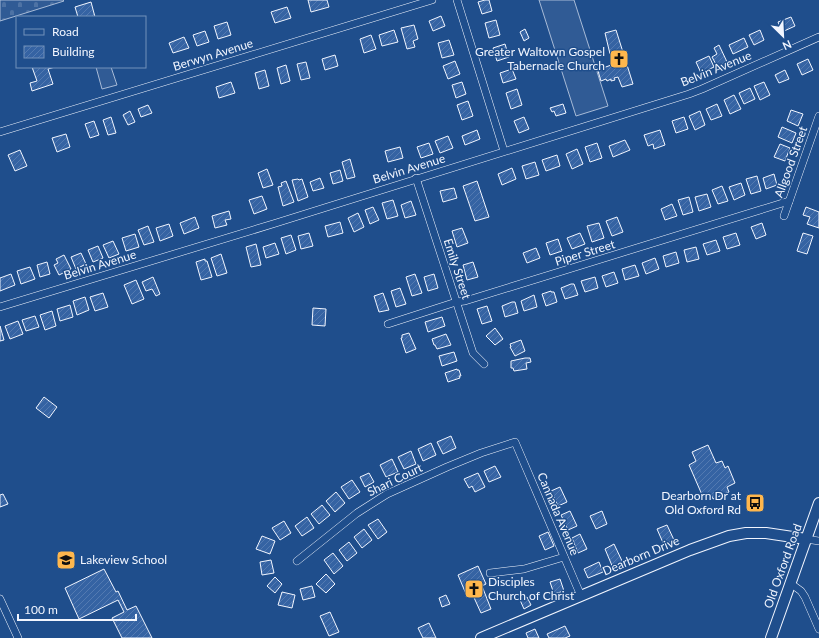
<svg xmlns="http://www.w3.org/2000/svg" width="819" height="638" font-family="Lato,sans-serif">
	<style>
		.built { fill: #305b95; stroke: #a8bbd7 }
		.cemetery { fill: url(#cemetery-stones); stroke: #a8bbd7 }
		.building { fill: url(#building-hatch); stroke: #f2f6ff }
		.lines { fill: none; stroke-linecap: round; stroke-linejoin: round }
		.street-casing { stroke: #f2f6ff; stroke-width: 8 }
		.secondary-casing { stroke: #f2f6ff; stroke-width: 12 }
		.street { stroke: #1f4e8c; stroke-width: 7 }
		.secondary { stroke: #1f4e8c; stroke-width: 10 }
		.labels { text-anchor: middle; stroke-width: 3; stroke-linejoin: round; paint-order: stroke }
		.poi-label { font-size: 12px; fill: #f2f6ff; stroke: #1f4e8c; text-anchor: end }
		.street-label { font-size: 12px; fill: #f2f6ff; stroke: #1f4e8c }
	</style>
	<defs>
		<pattern id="cemetery-stones" width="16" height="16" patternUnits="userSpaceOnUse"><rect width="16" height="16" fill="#305b95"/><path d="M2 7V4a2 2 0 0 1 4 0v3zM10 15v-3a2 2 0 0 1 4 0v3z" fill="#4e73a5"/></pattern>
		<pattern id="building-hatch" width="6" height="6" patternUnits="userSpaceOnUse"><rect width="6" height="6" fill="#3563a3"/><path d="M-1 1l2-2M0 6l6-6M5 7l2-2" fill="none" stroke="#537ab1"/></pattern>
	</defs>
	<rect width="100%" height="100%" fill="#1f4e8c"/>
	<g class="built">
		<polygon points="539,0 574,0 608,106 576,116"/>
		<polygon points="96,67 111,67 117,85 102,89"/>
	</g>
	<polygon class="cemetery" points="0,0 63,0 64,1 0,21"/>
	<g class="building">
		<polygon points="308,0 327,0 329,7 311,12"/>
		<polygon points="485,0 489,0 492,11 482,14 478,2"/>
		<polygon points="91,2 95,17 78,17 75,7"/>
		<polygon points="287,7 291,18 275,23 271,12"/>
		<polygon points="441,16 445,26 433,31 429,21"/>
		<polygon points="791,17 795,26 782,32 778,22"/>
		<polygon points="496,20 500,35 489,38 485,23"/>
		<polygon points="227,22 231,35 218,39 214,26"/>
		<polygon points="414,25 418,39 413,41 415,47 407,49 401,28"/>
		<polygon points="525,29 529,38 524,41 520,32"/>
		<polygon points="394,30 398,42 382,46 379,35"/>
		<polygon points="616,30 633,84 622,87 618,77 614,78 615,80 611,81 611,79 607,81 606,79 601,81 598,71 603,69 603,68 614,64 611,53 610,54 605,33"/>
		<polygon points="760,30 764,40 754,45 749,35"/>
		<polygon points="205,31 209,42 197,46 193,35"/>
		<polygon points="371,35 376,49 364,53 360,39"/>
		<polygon points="184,37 189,48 173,53 169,43"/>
		<polygon points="744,38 748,47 733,54 729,45"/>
		<polygon points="449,40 454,55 442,58 438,43"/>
		<polygon points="505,44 509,57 497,61 493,48"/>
		<polygon points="719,45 728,64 718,68 712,57 717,54 714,48"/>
		<polygon points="335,55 338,66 325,70 322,59"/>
		<polygon points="709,56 714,67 701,73 696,62"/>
		<polygon points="808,59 813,70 802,75 797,64"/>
		<polygon points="455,61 460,74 448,79 443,66"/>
		<polygon points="306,62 310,78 301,80 297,64"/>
		<polygon points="286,65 290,81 281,84 277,68"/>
		<polygon points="32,67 55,67 48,69 53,84 32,91 30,83 37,81"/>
		<polygon points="512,69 516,79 503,83 500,73"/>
		<polygon points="265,70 269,86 259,89 255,73"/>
		<polygon points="785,70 789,79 779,83 775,75"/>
		<polygon points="231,82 235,93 219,98 216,87"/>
		<polygon points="462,82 466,94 456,98 452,85"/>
		<polygon points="764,82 770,95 760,100 754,86"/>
		<polygon points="750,88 755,99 744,104 739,93"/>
		<polygon points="517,89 522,105 511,109 506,93"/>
		<polygon points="734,95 741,109 730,114 724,100"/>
		<polygon points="468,101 473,116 462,120 457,105"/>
		<polygon points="563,104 566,113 556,116 554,111 552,112 550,108"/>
		<polygon points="717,104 722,116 711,120 706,109"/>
		<polygon points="148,105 152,113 141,117 138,109"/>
		<polygon points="791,110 803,114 798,126 787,121"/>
		<polygon points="130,111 135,122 128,125 123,115"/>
		<polygon points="700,111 705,125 695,130 689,116"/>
		<polygon points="111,117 116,133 108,135 103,120"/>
		<polygon points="524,117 529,129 519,133 514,121"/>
		<polygon points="684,117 688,129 676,133 672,121"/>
		<polygon points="94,121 99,135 90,138 85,124"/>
		<polygon points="782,127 796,133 792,143 778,137"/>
		<polygon points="477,130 480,139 465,145 462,136"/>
		<polygon points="660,130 665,145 654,149 653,144 648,146 644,135"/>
		<polygon points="66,134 70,147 57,152 52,138"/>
		<polygon points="448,136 453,148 440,153 435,141"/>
		<polygon points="625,140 630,150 613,157 609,146"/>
		<polygon points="429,143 433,154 421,158 417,147"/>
		<polygon points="597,143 602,158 590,162 585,147"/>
		<polygon points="780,144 790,148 785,161 774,157"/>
		<polygon points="400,147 403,158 388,162 385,151"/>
		<polygon points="577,149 583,164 572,169 566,154"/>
		<polygon points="20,150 27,166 15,171 8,155"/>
		<polygon points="557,155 560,166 546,171 542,160"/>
		<polygon points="350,159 355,177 347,179 342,162"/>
		<polygon points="535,162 539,175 526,179 522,166"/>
		<polygon points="512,168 516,179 502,185 498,174"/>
		<polygon points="267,169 273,185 263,188 258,173"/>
		<polygon points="340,170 343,181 333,184 330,173"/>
		<polygon points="774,174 777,185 766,189 763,178"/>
		<polygon points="757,176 761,191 751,194 746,179"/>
		<polygon points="320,178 324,188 313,191 310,182"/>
		<polygon points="298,179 299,180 302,179 308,197 298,201 292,180"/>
		<polygon points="286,181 294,202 283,206 278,187 282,186 281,183"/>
		<polygon points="477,181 489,217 475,221 463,186"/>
		<polygon points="741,183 745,195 734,200 729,187"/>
		<polygon points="722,186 728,201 718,204 712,190"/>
		<polygon points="454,188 457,198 443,202 440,191"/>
		<polygon points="707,194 711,207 699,211 695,197"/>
		<polygon points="262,196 267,209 254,214 249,200"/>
		<polygon points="689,197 693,212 683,215 678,200"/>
		<polygon points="393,200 398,216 387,219 382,203"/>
		<polygon points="411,201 416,215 405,218 401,205"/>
		<polygon points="672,204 677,216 665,220 661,209"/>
		<polygon points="373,207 379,220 370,224 365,210"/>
		<polygon points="806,207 819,212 819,228 807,224 810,217 803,215"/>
		<polygon points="229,211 231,219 225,220 227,225 215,228 212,216"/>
		<polygon points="358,213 364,227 354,232 348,218"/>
		<polygon points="195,217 199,228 184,234 180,223"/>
		<polygon points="617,217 623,232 612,236 606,221"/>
		<polygon points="340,222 343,233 328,237 325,226"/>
		<polygon points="599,223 604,238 592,242 587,226"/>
		<polygon points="762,223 766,235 756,239 751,227"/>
		<polygon points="169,224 173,236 160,241 156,228"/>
		<polygon points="148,226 154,242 144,245 138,230"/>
		<polygon points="462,228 468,243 457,247 452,231"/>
		<polygon points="309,233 313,246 301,249 298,236"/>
		<polygon points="580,233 585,244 572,249 567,238"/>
		<polygon points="736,233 740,245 727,249 723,237"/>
		<polygon points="803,233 813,236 807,254 797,251"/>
		<polygon points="135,234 139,247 126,251 122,238"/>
		<polygon points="291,235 296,250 286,254 281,238"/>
		<polygon points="558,239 562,251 550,255 546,243"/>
		<polygon points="716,240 720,251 707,255 703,244"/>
		<polygon points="113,241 119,254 109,258 103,245"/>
		<polygon points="275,243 279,254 266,258 263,247"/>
		<polygon points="256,244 261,265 251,267 246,247"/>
		<polygon points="98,246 103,258 93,262 88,250"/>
		<polygon points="696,247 699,259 687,262 684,250"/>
		<polygon points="536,248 540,258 527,263 523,253"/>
		<polygon points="676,252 679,263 666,267 663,256"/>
		<polygon points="81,253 86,264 76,269 71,257"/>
		<polygon points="221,254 227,273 217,276 211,258"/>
		<polygon points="64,255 71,269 59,275 54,265 58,263 56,259"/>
		<polygon points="655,258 659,269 646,274 642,263"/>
		<polygon points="205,259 205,261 207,261 212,277 201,280 196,262"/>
		<polygon points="47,262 50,274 40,277 37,265"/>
		<polygon points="473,262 478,277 467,280 463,265"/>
		<polygon points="635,265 639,276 625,280 622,269"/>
		<polygon points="30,267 35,279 21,284 17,271"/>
		<polygon points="614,272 618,283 606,287 602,276"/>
		<polygon points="11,274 15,285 0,291 0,278"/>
		<polygon points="415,274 422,293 412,296 406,277"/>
		<polygon points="434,274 438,288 428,291 424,277"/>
		<polygon points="153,277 160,294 156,296 152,289 146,291 142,282"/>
		<polygon points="595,277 598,288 585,292 581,281"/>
		<polygon points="136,280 144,299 132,304 124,285"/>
		<polygon points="571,284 574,284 578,295 565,299 561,288"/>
		<polygon points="400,288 406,304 396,307 391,291"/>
		<polygon points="551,291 551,292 554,292 557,302 546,306 542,294"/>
		<polygon points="103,293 108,307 95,311 90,297"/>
		<polygon points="383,293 389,310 379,312 374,296"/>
		<polygon points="534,295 537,307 524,311 521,301"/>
		<polygon points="85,297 89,310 77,315 73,301"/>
		<polygon points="512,302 515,302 518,313 505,317 502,306"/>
		<polygon points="70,305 73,317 60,321 57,309"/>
		<polygon points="487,306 492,321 482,324 477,309"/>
		<polygon points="313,308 326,309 325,326 312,325"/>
		<polygon points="52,311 56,326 45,330 40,315"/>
		<polygon points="35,316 39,327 26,331 22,320"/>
		<polygon points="442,317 445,326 428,332 425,322"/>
		<polygon points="18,321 23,334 10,339 5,326"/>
		<polygon points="0,326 4,340 0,341"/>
		<polygon points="495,328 503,339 495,345 486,336"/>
		<polygon points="409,333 416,349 406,353 401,338 402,338 402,335"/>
		<polygon points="446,334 451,345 437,349 435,345 434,345 432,339"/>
		<polygon points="521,340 525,351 515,356 510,347 511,347 510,344"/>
		<polygon points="454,352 457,361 442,366 439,356"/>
		<polygon points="525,358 530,358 531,362 526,363 527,369 514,371 513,368 511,368 511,361"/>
		<polygon points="457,369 457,370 459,370 461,376 459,376 460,378 448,382 445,373"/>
		<polygon points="44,397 57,407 49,418 36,408"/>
		<polygon points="451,436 456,448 443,454 437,442"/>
		<polygon points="431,443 436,455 423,461 418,449"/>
		<polygon points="708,445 716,463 722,461 725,468 728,466 735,483 727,487 729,492 713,499 711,494 703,497 689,465 696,461 692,452"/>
		<polygon points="411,451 416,464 404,469 398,457"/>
		<polygon points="392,459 398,472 386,477 380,465"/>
		<polygon points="495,466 501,477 489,482 484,471"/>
		<polygon points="369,473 374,482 365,487 360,477"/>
		<polygon points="478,473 485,487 475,492 472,486 469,488 464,479"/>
		<polygon points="352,480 360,492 349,499 341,487"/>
		<polygon points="560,487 567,502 558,506 551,491"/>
		<polygon points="336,492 345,503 335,512 326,501"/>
		<polygon points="3,494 8,504 0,507 0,495"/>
		<polygon points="322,505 330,515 319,524 311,514"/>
		<polygon points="570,511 577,526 568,530 561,515"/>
		<polygon points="602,511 607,524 596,529 590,516"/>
		<polygon points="307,517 314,528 302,536 295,526"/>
		<polygon points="378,519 387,532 378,539 368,525"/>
		<polygon points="284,521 291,533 280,540 272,528"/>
		<polygon points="667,525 674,540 664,545 657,529"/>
		<polygon points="364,529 372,540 362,548 354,537"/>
		<polygon points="548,532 554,546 545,550 539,536"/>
		<polygon points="580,534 587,549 578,553 572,538"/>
		<polygon points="262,536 275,541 270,554 256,549"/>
		<polygon points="349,542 357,553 347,561 339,550"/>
		<polygon points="614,544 623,563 613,568 605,549"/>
		<polygon points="333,553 343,566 334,574 324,560"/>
		<polygon points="271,560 274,573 262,575 260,562"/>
		<polygon points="599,562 603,572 588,578 584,569"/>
		<polygon points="478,566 486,584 482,586 491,609 481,613 471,591 466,594 458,575"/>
		<polygon points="104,569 116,592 118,591 127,610 136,606 152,638 122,638 112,618 124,612 118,600 79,619 65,588"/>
		<polygon points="326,574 335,584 326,593 316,584"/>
		<polygon points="275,577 282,584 275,593 267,586"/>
		<polygon points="560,579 564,591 554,594 550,582"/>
		<polygon points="312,586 315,597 303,600 300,589"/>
		<polygon points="282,592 295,595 292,608 278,605"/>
		<polygon points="446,595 450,604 442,607 439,598"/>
		<polygon points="527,597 531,605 524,609 520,600"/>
		<polygon points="330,612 339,632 329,636 320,616"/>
		<polygon points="429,623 436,638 423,638 418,628"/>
		<polygon points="565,626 570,636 565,638 549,638 547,634"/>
		<polygon points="535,629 539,638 528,638 526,633"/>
	</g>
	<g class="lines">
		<defs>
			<g id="street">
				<polyline points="457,0 504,151"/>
				<polyline points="0,132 432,0"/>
				<polyline points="416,178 473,353 484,364"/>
				<polyline points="784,216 819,116"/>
				<polyline points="0,307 276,223 689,94 702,89 819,37"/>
				<polyline points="388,324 456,302 465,301 789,201"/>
				<polyline points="806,539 819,541"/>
				<polyline points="297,561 357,513 387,494 447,467 481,453 515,442 581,596"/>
				<polyline points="490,573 524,569 564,557"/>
				<polyline points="790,583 801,591 805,597 819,629"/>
				<polyline points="0,599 18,638"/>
			</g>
			<g id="secondary">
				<polyline points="481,638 690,550 729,536 746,533 766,533 806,539"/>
				<polyline points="771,638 819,503"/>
			</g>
		</defs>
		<use href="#street" class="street-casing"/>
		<use href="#secondary" class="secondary-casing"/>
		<use href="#street" class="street"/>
		<use href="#secondary" class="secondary"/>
	</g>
	<defs>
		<symbol id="church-square" viewBox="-11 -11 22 22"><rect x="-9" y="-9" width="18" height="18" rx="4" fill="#ffb74d" stroke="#1f4e8c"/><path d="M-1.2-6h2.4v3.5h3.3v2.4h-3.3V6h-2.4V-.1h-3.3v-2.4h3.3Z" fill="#111"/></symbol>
		<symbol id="bus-square" viewBox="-11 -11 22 22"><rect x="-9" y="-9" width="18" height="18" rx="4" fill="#ffb74d" stroke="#1f4e8c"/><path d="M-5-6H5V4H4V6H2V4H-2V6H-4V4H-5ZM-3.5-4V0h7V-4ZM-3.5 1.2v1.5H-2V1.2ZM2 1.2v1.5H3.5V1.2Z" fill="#111"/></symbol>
		<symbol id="school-square" viewBox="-11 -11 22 22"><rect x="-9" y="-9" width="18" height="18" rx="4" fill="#ffb74d" stroke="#1f4e8c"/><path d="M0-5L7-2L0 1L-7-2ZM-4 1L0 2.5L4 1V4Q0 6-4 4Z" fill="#111"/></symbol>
	</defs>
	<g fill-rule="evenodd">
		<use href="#church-square" x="608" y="48" width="22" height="22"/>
		<use href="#bus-square" x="744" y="492" width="22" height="22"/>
		<use href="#school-square" x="55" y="549" width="22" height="22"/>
		<use href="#church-square" x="463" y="578" width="22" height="22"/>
	</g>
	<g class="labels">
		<g class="poi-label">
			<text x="605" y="56">Greater Waltown Gospel<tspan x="605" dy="14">Tabernacle Church</tspan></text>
			<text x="741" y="500">Dearborn Dr at<tspan x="741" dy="14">Old Oxford Rd</tspan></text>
			<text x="80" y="564" text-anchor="start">Lakeview School</text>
			<text x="488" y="586" text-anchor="start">Disciples<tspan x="488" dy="14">Church of Christ</tspan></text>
		</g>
		<g class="street-label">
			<text transform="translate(213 55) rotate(-17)" y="4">Berwyn Avenue</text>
			<text transform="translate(716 69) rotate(-22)" y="4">Belvin Avenue</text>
			<text transform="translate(791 162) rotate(-70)" y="4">Allgood Street</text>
			<text transform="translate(409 169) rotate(-17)" y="4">Belvin Avenue</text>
			<text transform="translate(585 253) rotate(-17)" y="4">Piper Street</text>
			<text transform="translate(100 265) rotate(-17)" y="4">Belvin Avenue</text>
			<text transform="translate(457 269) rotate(72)" y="4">Emily Street</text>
			<text transform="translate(395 480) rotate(-26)" y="4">Shari Court</text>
			<text transform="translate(558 514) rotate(67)" y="4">Cannada Avenue</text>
			<text transform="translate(641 556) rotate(-23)" y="4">Dearborn Drive</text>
			<text transform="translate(783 566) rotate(-70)" y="4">Old Oxford Road</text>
		</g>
	</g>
	<rect x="16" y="16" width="130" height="52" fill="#1f4e8c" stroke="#7391ba"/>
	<rect x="24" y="29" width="20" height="6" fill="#1f4e8c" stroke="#7391ba"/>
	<text x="52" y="36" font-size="12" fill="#f2f6ff">Road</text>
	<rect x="24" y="46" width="20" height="12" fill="url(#building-hatch)" stroke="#7391ba"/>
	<text x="52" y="56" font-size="12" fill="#f2f6ff">Building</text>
	<g transform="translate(783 36) rotate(156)" stroke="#1f4e8c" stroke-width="3" paint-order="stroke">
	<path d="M0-3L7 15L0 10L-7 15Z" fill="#f2f6ff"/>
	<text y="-6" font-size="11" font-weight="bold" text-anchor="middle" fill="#f2f6ff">N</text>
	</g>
	<path d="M18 614v6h118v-6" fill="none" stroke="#f2f6ff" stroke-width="2"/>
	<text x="24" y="614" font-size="12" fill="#f2f6ff" stroke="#1f4e8c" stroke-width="3" paint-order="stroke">100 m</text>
</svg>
